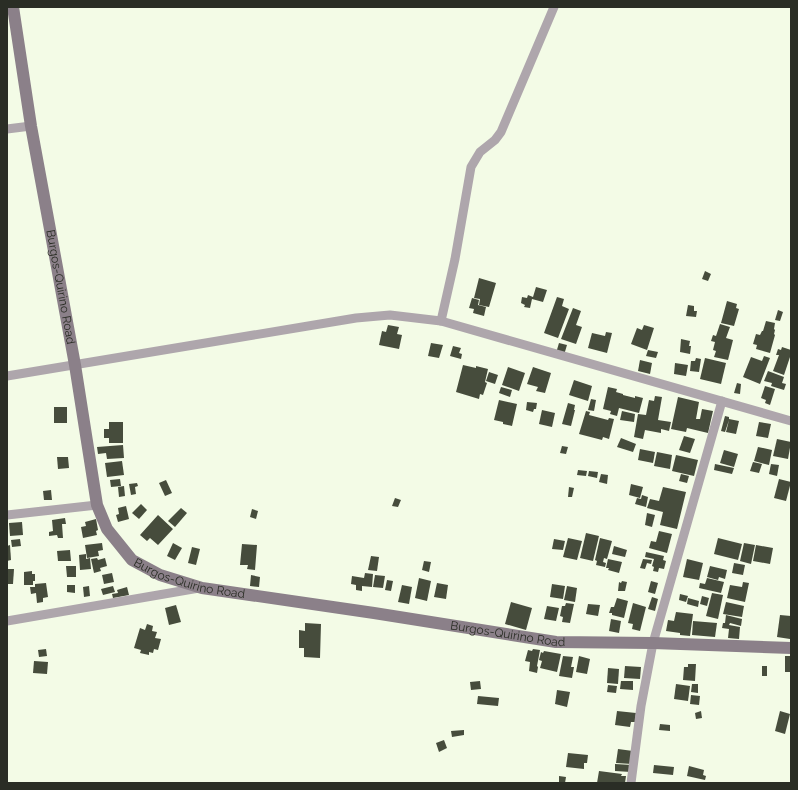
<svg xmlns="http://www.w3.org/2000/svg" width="798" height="790" font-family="Raleway,sans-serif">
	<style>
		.building { fill: #464c3c }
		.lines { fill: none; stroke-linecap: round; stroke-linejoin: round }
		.street { stroke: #aea6ac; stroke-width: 9 }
		.secondary { stroke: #8b8089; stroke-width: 12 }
		.labels { text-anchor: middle; stroke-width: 4; stroke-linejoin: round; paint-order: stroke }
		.street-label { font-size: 12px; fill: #2a2d25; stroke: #fff }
	</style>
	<rect width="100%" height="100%" fill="#f3fbe6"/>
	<g class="building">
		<polygon points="705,271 711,274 708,281 702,279"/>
		<polygon points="479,278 496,283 489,307 479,305 480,299 474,298"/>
		<polygon points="536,287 547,290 543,302 532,299 530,308 524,307 525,305 521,303 522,297 527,298 528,295 533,297"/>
		<polygon points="557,297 564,299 562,306 569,309 558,338 544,333"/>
		<polygon points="472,298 479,300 478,305 486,307 484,316 473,313 474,309 469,308"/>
		<polygon points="727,301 737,304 736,308 739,309 734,326 721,323"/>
		<polygon points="688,305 694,306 694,311 697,311 696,317 686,316"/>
		<polygon points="573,308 581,311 576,325 582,327 576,344 561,339"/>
		<polygon points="778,310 783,312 780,321 775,320"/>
		<polygon points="766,321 775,323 774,329 775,330 774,334 775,335 770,353 756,349 757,345 753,344 756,334 760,335 762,331 763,331"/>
		<polygon points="720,324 730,327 726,338 733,340 728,360 714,357 716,351 713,350 715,342 711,341 713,335 716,336"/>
		<polygon points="388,325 399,327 397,334 402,335 399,349 379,345 382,331 386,332"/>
		<polygon points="644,325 654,328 647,350 631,344 637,328 642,330"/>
		<polygon points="606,332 612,333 607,353 588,348 592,333 605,336"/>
		<polygon points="681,339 690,341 689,346 691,346 690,354 680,352"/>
		<polygon points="431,343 443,345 439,358 428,356"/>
		<polygon points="559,343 567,345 564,355 556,353"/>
		<polygon points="453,346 461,348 459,353 462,354 461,359 450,356"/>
		<polygon points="782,347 791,350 791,354 784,375 773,371 779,355 776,355 778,349 781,350"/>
		<polygon points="648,350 658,352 656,358 646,356"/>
		<polygon points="764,356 770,358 760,384 743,377 751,357 762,361"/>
		<polygon points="696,358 701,359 699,372 690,371 691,361 695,361"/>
		<polygon points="705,358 726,363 721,384 700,379"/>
		<polygon points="640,360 652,363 650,374 638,371"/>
		<polygon points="675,363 688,365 686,376 674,374"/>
		<polygon points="463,365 476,368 476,366 488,369 485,382 487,383 483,395 480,394 479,399 456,392"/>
		<polygon points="508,367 525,373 519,391 502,385"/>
		<polygon points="533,367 551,373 545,393 536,391 538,387 527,384"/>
		<polygon points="768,371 784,377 782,383 786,384 784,390 771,386 772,383 764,381"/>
		<polygon points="489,372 498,375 495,384 486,381"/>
		<polygon points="574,380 592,386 588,401 569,395"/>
		<polygon points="737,383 741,384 740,394 734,393"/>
		<polygon points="765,386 775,389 770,405 765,403 766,400 761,398"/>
		<polygon points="501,387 512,390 510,397 499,393"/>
		<polygon points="608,387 617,389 616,392 623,394 623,395 635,398 635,396 643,398 639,413 619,408 617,416 610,414 611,411 603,409"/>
		<polygon points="655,396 662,397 658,420 671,422 669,431 661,429 661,433 645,430 643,439 634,437 638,414 646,415 649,400 654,401"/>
		<polygon points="678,397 699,402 696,419 700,419 702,409 713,411 708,433 687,428 686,432 671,429"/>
		<polygon points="591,399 596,400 594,411 588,410"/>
		<polygon points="499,400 517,404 512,426 503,424 503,422 494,420"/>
		<polygon points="527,402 537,403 536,409 534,409 533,412 526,410"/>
		<polygon points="568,403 575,405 574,410 575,410 571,426 562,424"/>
		<rect x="54" y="407" width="13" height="16"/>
		<polygon points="542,410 555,413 552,427 539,424"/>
		<polygon points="586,411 590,412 589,415 608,420 609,418 614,419 609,439 603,437 602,440 579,434"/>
		<polygon points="622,411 635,414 634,422 620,420"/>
		<polygon points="725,416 729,417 729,419 739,421 736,434 726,432 729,420 725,432 721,431"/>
		<polygon points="109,422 123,422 123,443 109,443 109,438 104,438 104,429 109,429"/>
		<polygon points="759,422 771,424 768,438 756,436"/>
		<polygon points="684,436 695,439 690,453 679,450"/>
		<polygon points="621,438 636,444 633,452 617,447"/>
		<polygon points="777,439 791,442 788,459 773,456"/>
		<polygon points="123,445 124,458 107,459 106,453 98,454 97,447"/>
		<polygon points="562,446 568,447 566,454 560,453"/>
		<polygon points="758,447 772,450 769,465 754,461"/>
		<polygon points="640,449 655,452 653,463 638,460"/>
		<polygon points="724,450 738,454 734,467 720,463"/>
		<polygon points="657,452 672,455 670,469 654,466"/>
		<polygon points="676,455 698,460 694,476 672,471"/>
		<polygon points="57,457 68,457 69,468 58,469"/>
		<polygon points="122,461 124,475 107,477 105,463"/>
		<polygon points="753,462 762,464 759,473 750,471"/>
		<polygon points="715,464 734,468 732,474 714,470"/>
		<polygon points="771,464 779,465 777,476 769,474"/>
		<polygon points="578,470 587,471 586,476 577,475"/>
		<polygon points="589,471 598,472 597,478 588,476"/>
		<polygon points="601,474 608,475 607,484 599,482"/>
		<polygon points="681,474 689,476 687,483 679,481"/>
		<polygon points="120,479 121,486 111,487 110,480"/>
		<polygon points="779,479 791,482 786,501 774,498"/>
		<polygon points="166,480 172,493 165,496 159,483"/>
		<polygon points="137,483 138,486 135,487 136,494 131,495 129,484"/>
		<polygon points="631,484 643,487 640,498 629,495"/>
		<polygon points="124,486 125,496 119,497 118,487"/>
		<polygon points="569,487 574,488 572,497 568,497"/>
		<polygon points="663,487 686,492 677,529 660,525 663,512 647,508 650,499 659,501"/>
		<polygon points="51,490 52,500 44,500 43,491"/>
		<polygon points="642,495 648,497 646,507 635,504 637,498 641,499"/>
		<polygon points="395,498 401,500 398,507 392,506"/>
		<polygon points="141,504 147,510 139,519 132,513"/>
		<polygon points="126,506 129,519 118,522 116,515 119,514 118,508"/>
		<polygon points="181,508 187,513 175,527 168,521"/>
		<polygon points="252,509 258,511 256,519 250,517"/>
		<polygon points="647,513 655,515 652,527 645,525"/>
		<polygon points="158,515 173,529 158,545 150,538 147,541 140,535"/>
		<polygon points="65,518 66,524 62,524 63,538 58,538 57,535 49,536 49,532 53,531 52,520"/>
		<polygon points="96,519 98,530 96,531 97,535 83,538 81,527 86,526 85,522"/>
		<polygon points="22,522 23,535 10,536 9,523"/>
		<polygon points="659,531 672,534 667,553 649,548 651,541 656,542"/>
		<polygon points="586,533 599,536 593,561 580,558"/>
		<polygon points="568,538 582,541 577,560 563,557"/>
		<polygon points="600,538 612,541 607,559 604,558 603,562 606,563 605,567 596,565 597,561 595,560"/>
		<polygon points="718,538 742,544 738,560 714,554"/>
		<polygon points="20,539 21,546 12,547 11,540"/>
		<polygon points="554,539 565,541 563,550 552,549"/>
		<polygon points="102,543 103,550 98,551 99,556 87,558 85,545"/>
		<polygon points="173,543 182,548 175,560 167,556"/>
		<polygon points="744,543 755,545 751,564 740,561"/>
		<polygon points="242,544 257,545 255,570 247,569 248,565 240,565"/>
		<polygon points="10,545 11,560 7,561 7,546"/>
		<polygon points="756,545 773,548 770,564 753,561"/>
		<polygon points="614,546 627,550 625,557 612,554"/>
		<polygon points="192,547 200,549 196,565 188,563"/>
		<polygon points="70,550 71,561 58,561 57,551"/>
		<polygon points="646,552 664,556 663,560 666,561 664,569 659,568 658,572 653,571 654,567 652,566 654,559 645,557"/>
		<polygon points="86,554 86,559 90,558 91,569 80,570 79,555"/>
		<polygon points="371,556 379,557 377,571 368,570"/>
		<polygon points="97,558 98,560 105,558 107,566 100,568 101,571 94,573 91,559"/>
		<polygon points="608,559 622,562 619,573 608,570 609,568 606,568"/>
		<polygon points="643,559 652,560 651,564 647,563 645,569 640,568"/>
		<polygon points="687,559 703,563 699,580 683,577"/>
		<polygon points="424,561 431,562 429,572 422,570"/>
		<polygon points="734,563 745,565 743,575 732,573"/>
		<polygon points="66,566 76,566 76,577 67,577"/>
		<polygon points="710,566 727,570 725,579 719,577 718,580 707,577"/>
		<polygon points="7,569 14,569 13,584 7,584"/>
		<polygon points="32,571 32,574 35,574 35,581 33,581 33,585 24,585 24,572"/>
		<polygon points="112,573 114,582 104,584 102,575"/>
		<polygon points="365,573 373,574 372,587 362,586 362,591 356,590 356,585 351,584 352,576 364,578"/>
		<polygon points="251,575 260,577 259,587 250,586"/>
		<polygon points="375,575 385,576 383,588 373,587"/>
		<polygon points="419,578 431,581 427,601 415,598"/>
		<polygon points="707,578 724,582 721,593 699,588 700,583 705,584"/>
		<polygon points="387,580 393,581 391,591 385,590"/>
		<polygon points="622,581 627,582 625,591 618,591 619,582 621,583"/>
		<polygon points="651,581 658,583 655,594 648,592"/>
		<polygon points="743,582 749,583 745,602 727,598 730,585 742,587"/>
		<polygon points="46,583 48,597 43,598 43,602 37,603 36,593 31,594 30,587 35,587 35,584"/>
		<polygon points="437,583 448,585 446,599 434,597"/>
		<polygon points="552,584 565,586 563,599 550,597"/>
		<polygon points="67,585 75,585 75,593 67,592"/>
		<polygon points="402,585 412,587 409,604 398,602"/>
		<polygon points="89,586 90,596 84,597 83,587"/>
		<polygon points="113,586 115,592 103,595 101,589"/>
		<polygon points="567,586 577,588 575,602 564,600"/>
		<polygon points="127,587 129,595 113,598 112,594 118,593 117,590"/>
		<polygon points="712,593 723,595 718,619 706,616"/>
		<polygon points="680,594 688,596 686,602 679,600"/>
		<polygon points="702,596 709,598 707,606 700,604"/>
		<polygon points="652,597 658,599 655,611 648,609"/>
		<polygon points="617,598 628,601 624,618 612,615 612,613 609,613 611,607 614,607"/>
		<polygon points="688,598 699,601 698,607 687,604"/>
		<polygon points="511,602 532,608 526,630 505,624"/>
		<polygon points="726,602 744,606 742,617 723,614"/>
		<polygon points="566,603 574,604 570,623 562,622 563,617 560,616 562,606 565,606"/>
		<polygon points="633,603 646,607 640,631 632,629 633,624 628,623"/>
		<polygon points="588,604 600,605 598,616 586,614"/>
		<polygon points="176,605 181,622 169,625 165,608"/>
		<polygon points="547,606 559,608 556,621 544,619"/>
		<polygon points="676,612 693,614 690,636 680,635 680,633 666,631 668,620 674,621"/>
		<polygon points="726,615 742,619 741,626 730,623 729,625 740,627 739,639 728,638 729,629 722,628 723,623 725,623"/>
		<polygon points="780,615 791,616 790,639 777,637"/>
		<polygon points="611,619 621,621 619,633 609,631"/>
		<polygon points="693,621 717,623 715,637 692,635"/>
		<polygon points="305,623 321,624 320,658 304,657 304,648 299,648 299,630 305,631"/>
		<polygon points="147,624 153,626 152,631 157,632 155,638 161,639 158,650 154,649 153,653 149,652 149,655 140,653 141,650 134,648 140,628 145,630"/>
		<polygon points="46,649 47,656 39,657 38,650"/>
		<polygon points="533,649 540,650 537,666 538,667 537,673 529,671 530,662 525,661 528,650 532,651"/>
		<polygon points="544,651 561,654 557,672 540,668 542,661 539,660 541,652 543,653"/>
		<polygon points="563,656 573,657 571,667 574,667 572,678 559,676"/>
		<polygon points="579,656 590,659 587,674 576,672"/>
		<rect x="785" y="656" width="6" height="16"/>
		<polygon points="34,661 48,662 47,674 33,673"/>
		<polygon points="688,664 696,664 695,681 683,680 684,667 688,667"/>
		<polygon points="625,666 641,667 640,679 624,678"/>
		<rect x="762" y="666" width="5" height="10"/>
		<polygon points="608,668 619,669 618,684 607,683"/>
		<polygon points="480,681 481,689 471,690 470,682"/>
		<polygon points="621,681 633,681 633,690 620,689"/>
		<polygon points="676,684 690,686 688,701 674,699"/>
		<polygon points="692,684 698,684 698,693 691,692"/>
		<polygon points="608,685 617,686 616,693 607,692"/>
		<polygon points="557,690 570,692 567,707 555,704"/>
		<polygon points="691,695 700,696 699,705 690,704"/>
		<polygon points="478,696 499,698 498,706 477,704"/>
		<polygon points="617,711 636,713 635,722 631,722 630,727 615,725"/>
		<polygon points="701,711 702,718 696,719 695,713"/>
		<polygon points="780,711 790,714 785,734 775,731"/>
		<polygon points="660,724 670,725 670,731 659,730"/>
		<polygon points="464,730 464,735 452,737 451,731"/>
		<polygon points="444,740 447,748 439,752 436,743"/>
		<polygon points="618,749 633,751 632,764 616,763"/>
		<polygon points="568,753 588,755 587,763 584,763 584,769 566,767"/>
		<polygon points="615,764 632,765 631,772 615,771"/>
		<polygon points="654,765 674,767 673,775 653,773"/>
		<polygon points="689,766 704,770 703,775 706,776 705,780 687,776"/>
		<polygon points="599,771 622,774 621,776 626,776 625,783 597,783"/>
		<polygon points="559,776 566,777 565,783 559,783"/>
	</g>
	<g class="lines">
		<g class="street">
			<polyline points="7,129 31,126"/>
			<polyline points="441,321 455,259 471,167 480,152 495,140 501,132 554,7"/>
			<polyline points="7,376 356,318 390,315 441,321 791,421"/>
			<polyline points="7,515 97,505"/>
			<polyline points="7,621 199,588"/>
			<polyline points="631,783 641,706 653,643 722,401"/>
		</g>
		<path class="secondary" id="s1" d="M13,7L31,126L75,365L97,505L107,529L132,560L160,575L202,588L374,613L556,642L653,643L791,648"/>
	</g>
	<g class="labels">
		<g class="street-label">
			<text dy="4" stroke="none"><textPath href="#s1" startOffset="284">Burgos-Quirino Road</textPath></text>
			<text dy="4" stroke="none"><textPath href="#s1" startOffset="632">Burgos-Quirino Road</textPath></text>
			<text dy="4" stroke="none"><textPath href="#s1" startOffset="956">Burgos-Quirino Road</textPath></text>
		</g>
	</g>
	<rect width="798" height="790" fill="none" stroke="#2a2d25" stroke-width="16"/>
</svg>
